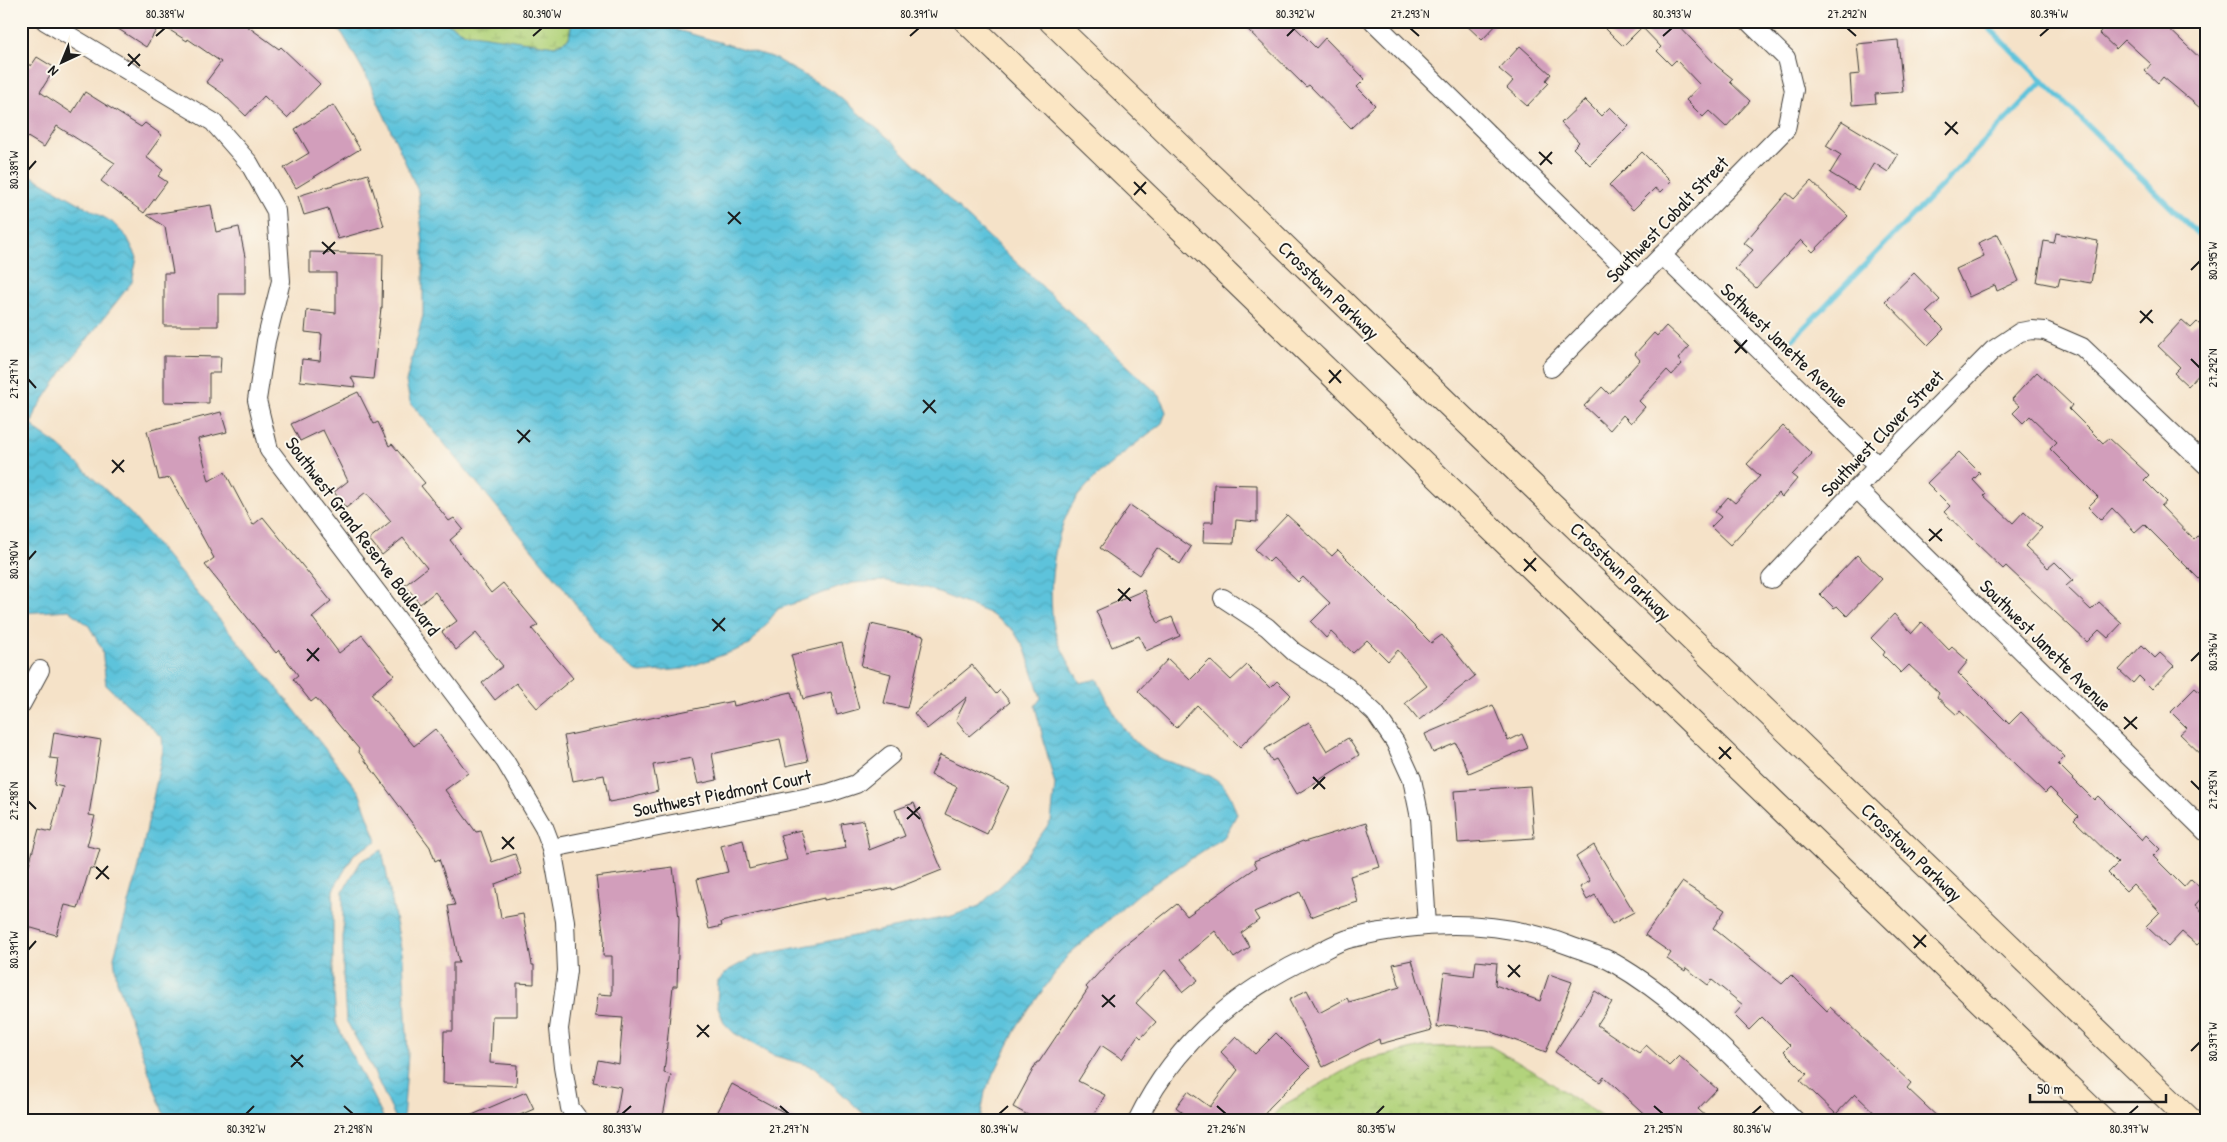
<svg xmlns="http://www.w3.org/2000/svg" width="2227" height="1142" font-family="'Patrick Hand',sans-serif">
	<style>
		.wetland { fill: url(#wetland-marsh); stroke: #67784c }
		.water { fill: url(#water-waves); stroke: #3c707c }
		.lines { fill: none; stroke-linecap: round; stroke-linejoin: round }
		.stream { stroke: #5dc3db; stroke-width: 5.5 }
		.building { fill: #d29ebb }
		.minor-casing { stroke: #3d3a36; stroke-width: 20 }
		.secondary-casing { stroke: #3d3a36; stroke-width: 26 }
		.minor { stroke: #fff; stroke-width: 18 }
		.secondary { stroke: #fbe6c4; stroke-width: 24 }
		.ticks { fill: none; stroke: #1c1c1c; stroke-width: 2 }
		.labels { text-anchor: middle; stroke-width: 4; stroke-linejoin: round; paint-order: stroke }
		.street-label { font-size: 19px; fill: #1c1c1c; stroke: #fbf7ec }
		.neatline { fill: none; stroke: #1c1c1c; stroke-width: 2 }
		.ticks-label { font-size: 12px; text-anchor: middle; fill: #1c1c1c }
	</style>
	<defs>
		<pattern id="wetland-marsh" width="20" height="14" patternUnits="userSpaceOnUse" patternTransform="scale(1.25)"><rect width="20" height="14" fill="#b2d37b"/><path d="M1 5h8M5 5V1M11 12h8M15 12V8" fill="none" stroke="#98b56a"/></pattern>
		<pattern id="water-waves" width="16" height="10" patternUnits="userSpaceOnUse" patternTransform="scale(1.25)"><rect width="16" height="10" fill="#5dc3db"/><path d="M0 5q4-4 8 0t8 0" fill="none" stroke="#50a7bb"/></pattern>
	</defs>
	<rect width="100%" height="100%" fill="#fbf7ec"/>
	<filter id="ink" filterUnits="userSpaceOnUse"><feTurbulence type="fractalNoise" baseFrequency=".02" numOctaves="2"/><feDisplacementMap in="SourceGraphic" scale="10" xChannelSelector="R" yChannelSelector="G"/><feConvolveMatrix kernelMatrix="1 2 1 2 8 2 1 2 1" color-interpolation-filters="sRGB"/></filter>
	<filter id="wash" filterUnits="userSpaceOnUse"><feTurbulence type="fractalNoise" baseFrequency=".0096" numOctaves="4" result="noise"/><feDisplacementMap in="SourceGraphic" scale="20" xChannelSelector="R" yChannelSelector="G"/><feGaussianBlur stdDeviation="1.12" result="paint"/><feColorMatrix in="noise" values="0 0 0 0 0 0 0 0 0 0 0 0 0 0 0 0 0 1.4 0 .05"/><feComposite in="paint" operator="in"/></filter>
	<g filter="url(#wash)">
		<rect width="100%" height="100%" fill="#f5e2c8"/>
		<g class="wetland">
			<polygon points="443,21 572,21 569,38 555,46 513,41 465,33"/>
			<polygon points="1490,1046 1533,1071 1608,1121 1268,1121 1282,1106 1361,1061 1422,1047"/>
		</g>
		<g class="water">
			<path d="M322,21H443L465,33L555,46L569,38L572,21H664L670,28L772,57L832,91L893,142L961,211L1160,396L1166,412L1162,423C1134,446 1101,468 1078,496C1053,527 1045,597 1056,635C1061,651 1073,668 1080,683L1097,679C1110,707 1124,739 1153,755C1173,767 1213,769 1226,789C1231,796 1234,806 1237,814L1225,836L1140,893L1068,955L1018,1025L985,1092L980,1121H871L814,1067L772,1055L734,1033L724,1023L717,1004L718,981L729,970L755,956L952,916L979,906L1009,878L1051,821L1055,785L1035,706L1041,698L1025,649L1013,630L989,613L926,588L885,581L852,583L778,609L750,645L684,669L640,673L619,659L599,637L563,587L410,402L406,382L423,315V245L418,191L367,77L342,33Z"/>
			<polygon points="21,170 112,222 127,237 137,257 132,282 67,365 37,409 32,423 36,430 59,446 130,513 282,694 359,792 377,841 354,854 333,890 333,977 336,1023 385,1121 166,1121 117,981 114,957 138,871 163,750 162,737 106,685 102,649 89,626 69,610 21,613"/>
			<polygon points="382,850 403,958 408,1054 403,1121 397,1121 370,1064 346,1020 343,975 343,891 361,861"/>
		</g>
		<g class="lines">
			<g class="stream">
				<polyline points="1982,21 2206,242"/>
				<polyline points="1793,339 2043,81"/>
			</g>
		</g>
		<g id="blocks">
			<g class="building">
				<polygon points="106,21 240,21 279,49 281,47 320,84 287,118 264,96 246,116 222,93 206,82 221,62 188,39 187,41 160,24 146,47"/>
				<polygon points="1239,21 1289,21 1316,48 1325,38 1365,79 1357,87 1375,105 1351,128 1309,85 1306,87"/>
				<polygon points="1462,21 1500,21 1482,40"/>
				<polygon points="1598,21 1674,21 1717,66 1733,79 1730,82 1750,101 1726,127 1709,111 1703,117 1686,100 1700,85 1676,60 1671,65 1657,51 1661,47 1642,27 1623,46"/>
				<polygon points="2110,21 2161,21 2206,64 2206,113 2163,77 2158,83 2145,71 2151,64 2125,40 2116,49 2099,33"/>
				<polygon points="1898,40 1903,92 1875,94 1876,103 1852,105 1850,75 1860,74 1857,44"/>
				<polygon points="1520,46 1551,74 1546,80 1549,83 1527,106 1507,88 1513,81 1499,69"/>
				<polygon points="37,57 55,68 40,92 72,113 85,92 141,127 145,123 162,135 146,157 163,170 158,176 167,182 144,213 101,181 115,163 57,126 44,147 21,133 21,60 31,66"/>
				<polygon points="1585,100 1601,116 1610,107 1629,126 1590,165 1573,148 1579,142 1561,123"/>
				<polygon points="333,105 360,149 296,188 284,168 309,153 295,129"/>
				<polygon points="1842,121 1898,155 1888,172 1874,163 1858,190 1830,173 1841,155 1826,146"/>
				<polygon points="1642,152 1671,181 1660,192 1655,188 1633,210 1609,185"/>
				<polygon points="368,174 384,226 338,239 328,208 304,215 298,196"/>
				<polygon points="1811,181 1848,216 1813,252 1801,240 1756,288 1735,269 1753,250 1744,243 1787,193 1794,199"/>
				<polygon points="211,205 216,232 239,227 245,257 245,294 218,294 218,326 164,326 164,273 173,273 165,227 147,215"/>
				<polygon points="2056,233 2098,241 2091,283 2060,278 2058,286 2037,282 2044,241 2054,243"/>
				<polygon points="1998,234 2019,281 1997,291 1995,285 1969,297 1956,269 1984,256 1978,243"/>
				<polygon points="310,252 383,254 382,308 381,308 373,379 351,377 356,387 300,381 302,359 320,361 322,334 305,332 307,310 336,313 336,273 310,273"/>
				<polygon points="1914,273 1940,300 1927,312 1944,329 1928,345 1885,301"/>
				<polygon points="2182,320 2191,328 2197,322 2206,331 2206,367 2188,386 2174,373 2180,367 2158,346"/>
				<polygon points="1666,326 1689,347 1678,359 1682,364 1672,375 1667,370 1639,401 1645,407 1631,423 1623,415 1610,430 1584,406 1602,387 1609,394 1640,360 1635,354 1654,333 1657,336"/>
				<polygon points="164,356 221,357 220,373 209,373 209,403 164,402"/>
				<polygon points="2037,372 2072,405 2069,409 2103,443 2109,438 2149,475 2144,480 2166,502 2161,506 2194,540 2206,528 2206,586 2144,524 2135,532 2112,508 2101,520 2088,507 2098,497 2050,449 2057,442 2030,416 2023,423 2013,413 2020,406 2012,399"/>
				<polygon points="358,392 374,424 378,422 389,446 392,444 425,483 421,486 449,521 454,518 463,529 450,540 491,593 503,583 538,625 532,629 573,678 537,708 516,683 495,700 482,683 503,666 476,633 456,650 442,632 457,621 435,592 420,604 405,585 427,568 403,538 382,555 369,539 391,521 366,492 346,508 334,492 348,481 323,430 300,441 291,424"/>
				<polygon points="221,412 227,432 198,439 209,481 225,472 253,525 263,517 331,601 312,617 339,653 362,635 394,675 371,694 414,746 435,729 449,747 468,773 445,790 476,832 481,831 492,862 515,854 522,874 495,884 501,918 523,914 532,965 534,965 534,984 517,983 517,1016 492,1016 490,1063 517,1065 516,1086 443,1083 444,1031 453,1031 453,963 459,963 448,906 455,905 439,859 435,861 430,847 358,751 359,749 316,698 311,702 293,679 298,675 279,650 276,653 205,565 214,558 170,478 159,480 147,431"/>
				<polygon points="1783,426 1812,454 1792,475 1797,479 1782,497 1778,493 1730,545 1711,527 1721,517 1715,512 1728,497 1735,503 1760,476 1747,464"/>
				<polygon points="1959,452 1980,473 1973,480 1986,494 1984,496 2013,523 2024,511 2042,528 2025,546 2048,568 2055,562 2073,580 2066,586 2091,610 2099,602 2122,623 2108,638 2099,630 2087,642 2006,566 2003,569 1944,512 1950,506 1927,483"/>
				<polygon points="1214,484 1257,485 1257,522 1236,520 1234,543 1203,542 1204,522 1213,522"/>
				<polygon points="1130,505 1191,547 1180,564 1157,548 1139,575 1100,548"/>
				<polygon points="1287,515 1332,556 1338,550 1431,643 1442,635 1475,676 1419,720 1405,703 1427,686 1398,650 1388,661 1367,640 1353,653 1331,632 1326,638 1311,622 1330,603 1303,577 1298,582 1273,558 1269,562 1255,549"/>
				<polygon points="1857,555 1882,579 1847,616 1837,606 1834,608 1820,594"/>
				<polygon points="1144,590 1158,623 1172,617 1180,636 1146,651 1139,636 1112,647 1096,611"/>
				<polygon points="1894,614 1912,633 1922,622 1949,650 1952,647 1968,661 1958,673 2009,724 2021,712 2065,757 2058,764 2094,800 2098,796 2142,840 2146,835 2160,849 2153,856 2184,887 2191,879 2206,893 2195,905 2206,915 2206,936 2197,945 2182,932 2168,947 2146,926 2160,912 2133,884 2126,891 2108,873 2118,863 2074,820 2078,816 2050,788 2045,793 1960,711 1957,715 1937,697 1939,693 1909,665 1901,673 1883,655 1885,652 1871,638"/>
				<polygon points="871,624 924,636 907,708 884,703 891,674 861,666"/>
				<polygon points="842,643 859,709 837,715 831,692 803,699 791,655"/>
				<polygon points="2142,645 2155,658 2160,653 2174,666 2152,689 2139,676 2133,683 2119,670"/>
				<polygon points="1168,659 1190,680 1210,660 1231,680 1247,665 1270,688 1277,681 1291,695 1240,747 1197,705 1176,728 1138,691"/>
				<polygon points="972,665 996,694 1000,690 1010,702 969,736 956,720 967,697 927,729 914,713"/>
				<polygon points="2195,688 2206,698 2206,759 2180,734 2187,728 2171,712"/>
				<polygon points="791,692 808,761 786,766 780,739 712,754 717,780 698,784 692,758 653,765 658,791 631,798 609,802 604,775 573,781 564,736 733,701 734,706"/>
				<polygon points="1493,705 1508,741 1522,734 1528,748 1469,773 1456,743 1433,753 1425,734"/>
				<polygon points="1309,722 1327,751 1348,738 1359,755 1297,794 1276,759 1272,761 1265,749"/>
				<polygon points="54,732 101,740 89,815 95,816 87,846 100,849 94,869 90,868 78,908 65,905 56,935 21,925 21,917 26,902 21,900 21,893 39,829 51,832 63,787 54,785 58,759 50,758"/>
				<polygon points="940,755 1009,787 987,834 945,814 957,787 931,775"/>
				<polygon points="1530,786 1534,838 1458,843 1454,791"/>
				<polygon points="914,803 942,870 892,890 892,888 824,900 824,898 721,922 722,926 709,929 697,879 728,872 721,846 743,840 749,869 787,860 780,835 801,830 808,855 846,848 841,824 864,820 869,850 905,836 895,810"/>
				<polygon points="1366,823 1380,867 1350,876 1358,902 1338,908 1337,907 1311,917 1300,892 1254,912 1259,920 1241,933 1250,947 1234,958 1215,931 1181,959 1198,980 1183,992 1165,970 1136,1003 1156,1022 1141,1038 1138,1035 1122,1059 1101,1045 1078,1081 1105,1095 1091,1121 1039,1121 1013,1107 1037,1062 1039,1062 1088,989 1086,987 1121,948 1177,904 1187,916 1257,867 1254,861 1303,841 1304,842"/>
				<polygon points="1594,845 1634,912 1612,924 1595,895 1587,900 1580,887 1590,881 1576,857"/>
				<polygon points="673,867 679,919 677,986 673,986 664,1073 671,1075 662,1121 643,1121 616,1116 621,1087 593,1082 598,1060 619,1064 623,1018 595,1016 598,994 612,995 612,956 603,956 604,939 596,877"/>
				<polygon points="1682,882 1725,910 1713,928 1782,984 1791,975 1827,1011 1830,1007 1911,1083 1907,1088 1942,1121 1883,1121 1855,1094 1836,1114 1816,1095 1800,1080 1807,1074 1784,1051 1790,1045 1762,1017 1749,1030 1734,1015 1743,1005 1712,980 1708,985 1686,968 1685,971 1667,959 1671,953 1645,935"/>
				<polygon points="1412,960 1432,1030 1380,1044 1379,1039 1323,1067 1289,1000 1307,990 1319,1013 1347,998 1349,1002 1400,987 1393,964"/>
				<polygon points="1476,961 1497,963 1495,985 1540,1001 1549,974 1572,982 1546,1052 1487,1030 1447,1025 1437,1028 1444,972 1474,976"/>
				<polygon points="1595,991 1612,1002 1597,1025 1639,1053 1646,1045 1669,1066 1679,1056 1717,1089 1698,1109 1711,1121 1652,1121 1604,1077 1600,1082 1555,1052"/>
				<polygon points="1276,1033 1310,1067 1269,1108 1260,1121 1193,1121 1176,1107 1188,1091 1210,1107 1238,1070 1221,1052 1236,1036 1255,1054"/>
				<polygon points="732,1084 800,1121 713,1121"/>
				<polygon points="526,1092 534,1109 506,1121 458,1121"/>
			</g>
		</g>
	</g>
	<g filter="url(#ink)">
		<use href="#blocks" fill-opacity="0" stroke="#3d3a36" stroke-width="1"/>
		<g class="lines">
			<defs>
				<g id="minor">
					<polyline points="45,21 213,122 249,163 276,211 281,281 266,341 257,400 269,450 505,761 544,827 552,848 565,921 567,971 559,1029 563,1067 570,1108 580,1121"/>
					<polyline points="1373,21 1637,280"/>
					<polyline points="1662,255 1878,466"/>
					<polyline points="1551,368 1786,129 1794,90 1786,58 1748,21"/>
					<polyline points="1857,489 2206,832"/>
					<polyline points="1771,579 1878,466 1993,350 2020,332 2032,330 2045,331 2082,347 2206,465"/>
					<polyline points="1223,598 1267,627 1294,652 1347,687 1375,713 1395,742 1412,779 1420,818 1427,925"/>
					<polyline points="21,705 40,670"/>
					<polyline points="552,848 829,793 856,784 891,755"/>
					<path d="M1137,1121C1174,1044 1235,992 1312,956C1324,950 1338,941 1352,938C1425,920 1502,919 1573,947C1586,952 1602,956 1614,963C1684,1003 1739,1065 1796,1121"/>
				</g>
				<g id="secondary">
					<polyline points="966,21 2104,1121"/>
					<polyline points="1051,21 2191,1121"/>
				</g>
			</defs>
			<use href="#minor" class="minor-casing"/>
			<use href="#secondary" class="secondary-casing"/>
			<use href="#minor" class="minor"/>
			<use href="#secondary" class="secondary"/>
		</g>
	</g>
	<path class="ticks" d="M1410,28L1419,36M1847,28L1856,36M156,36L165,28M533,36L542,28M910,36L919,28M1287,36L1295,28M1663,36L1672,28M2040,36L2049,28M128,54L140,66M128,66L140,54M1945,122L1958,134M1945,135L1957,122M1539,152L1552,164M1540,165L1552,152M28,170L36,161M1134,182L1146,194M1134,195L1146,182M728,212L741,224M728,224L740,212M322,242L335,254M323,254L335,242M2191,270L2200,261M2140,311L2153,323M2140,323L2152,310M1734,340L1747,353M1735,353L1747,340M2191,359L2200,368M1329,370L1341,383M28,379L36,388M1329,383L1341,370M923,400L936,413M923,413L935,400M517,430L530,442M518,443L530,430M112,460L124,472M112,473L124,460M1929,529L1942,541M1929,541L1942,529M1524,559L1536,571M28,560L36,551M1524,571L1536,558M1118,589L1131,601M1118,601L1130,588M712,619L725,631M713,631L725,618M307,649L319,661M307,661L319,648M2191,661L2200,652M2124,717L2137,729M2124,729L2137,717M1719,747L1731,759M1719,759L1731,747M1313,777L1325,789M2191,781L2200,790M1313,789L1325,777M28,801L36,809M907,807L920,819M907,819L920,807M502,837L514,849M502,849L514,837M96,867L109,879M96,879L108,866M1913,935L1926,947M1914,948L1926,935M28,950L36,941M1508,965L1520,977M1508,977L1520,965M1102,995L1115,1007M1102,1007L1115,995M697,1025L709,1037M697,1037L709,1025M2191,1051L2200,1042M291,1055L303,1067M291,1067L303,1055M344,1106L353,1114M780,1106L789,1114M1217,1106L1226,1114M1654,1106L1663,1114M246,1114L254,1106M622,1114L631,1106M999,1114L1008,1106M1376,1114L1384,1106M1752,1114L1761,1106M2129,1114L2138,1106"/>
	<g class="labels">
		<g class="street-label">
			<text transform="translate(1667 219) rotate(-46)" y="7">Southwest Cobalt Street</text>
			<text transform="translate(1329 290) rotate(44)" y="7">Crosstown Parkway</text>
			<text transform="translate(1785 345) rotate(44)" y="7">Sothwest Janette Avenue</text>
			<text transform="translate(1882 433) rotate(-46)" y="7">Southwest Clover Street</text>
			<text transform="translate(363 536) rotate(53)" y="7">Southwest Grand Reserve Boulevard</text>
			<text transform="translate(1621 571) rotate(44)" y="7">Crosstown Parkway</text>
			<text transform="translate(2046 645) rotate(45)" y="7">Southwest Janette Avenue</text>
			<text transform="translate(722 793) rotate(-11)" y="7">Southwest Piedmont Court</text>
			<text transform="translate(1912 852) rotate(44)" y="7">Crosstown Parkway</text>
		</g>
	</g>
	<rect width="2227" height="1142" fill="none" stroke="#fbf7ec" stroke-width="55"/>
	<g transform="translate(62 62) rotate(224)" stroke="#fbf7ec" stroke-width="4" paint-order="stroke">
	<path d="M0-4L9 19L0 12L-9 19Z" fill="#1c1c1c"/>
	<text y="-8" font-size="14" font-weight="bold" text-anchor="middle" fill="#1c1c1c">N</text>
	</g>
	<path d="M2030 1094v8h136v-8" fill="none" stroke="#1c1c1c" stroke-width="2.5"/>
	<text x="2037" y="1094" font-size="15" fill="#1c1c1c" stroke="#fbf7ec" stroke-width="4" paint-order="stroke">50 m</text>
	<rect x="28" y="28" width="2172" height="1086" class="neatline"/>
	<g class="ticks-label">
		<text x="165" y="18">80.389°W</text>
		<text x="542" y="18">80.390°W</text>
		<text x="919" y="18">80.391°W</text>
		<text x="1295" y="18">80.392°W</text>
		<text x="1410" y="18">27.293°N</text>
		<text x="1672" y="18">80.393°W</text>
		<text x="1847" y="18">27.292°N</text>
		<text x="2049" y="18">80.394°W</text>
		<text transform="translate(14 170) rotate(-90)" y="4">80.389°W</text>
		<text transform="translate(2213 261) rotate(-90)" y="4">80.395°W</text>
		<text transform="translate(2213 368) rotate(-90)" y="4">27.292°N</text>
		<text transform="translate(14 379) rotate(-90)" y="4">27.297°N</text>
		<text transform="translate(14 560) rotate(-90)" y="4">80.390°W</text>
		<text transform="translate(2213 652) rotate(-90)" y="4">80.396°W</text>
		<text transform="translate(2213 790) rotate(-90)" y="4">27.293°N</text>
		<text transform="translate(14 801) rotate(-90)" y="4">27.298°N</text>
		<text transform="translate(14 950) rotate(-90)" y="4">80.391°W</text>
		<text transform="translate(2213 1042) rotate(-90)" y="4">80.397°W</text>
		<text x="246" y="1133">80.392°W</text>
		<text x="353" y="1133">27.298°N</text>
		<text x="622" y="1133">80.393°W</text>
		<text x="789" y="1133">27.297°N</text>
		<text x="999" y="1133">80.394°W</text>
		<text x="1226" y="1133">27.296°N</text>
		<text x="1376" y="1133">80.395°W</text>
		<text x="1663" y="1133">27.295°N</text>
		<text x="1752" y="1133">80.396°W</text>
		<text x="2129" y="1133">80.397°W</text>
	</g>
</svg>
